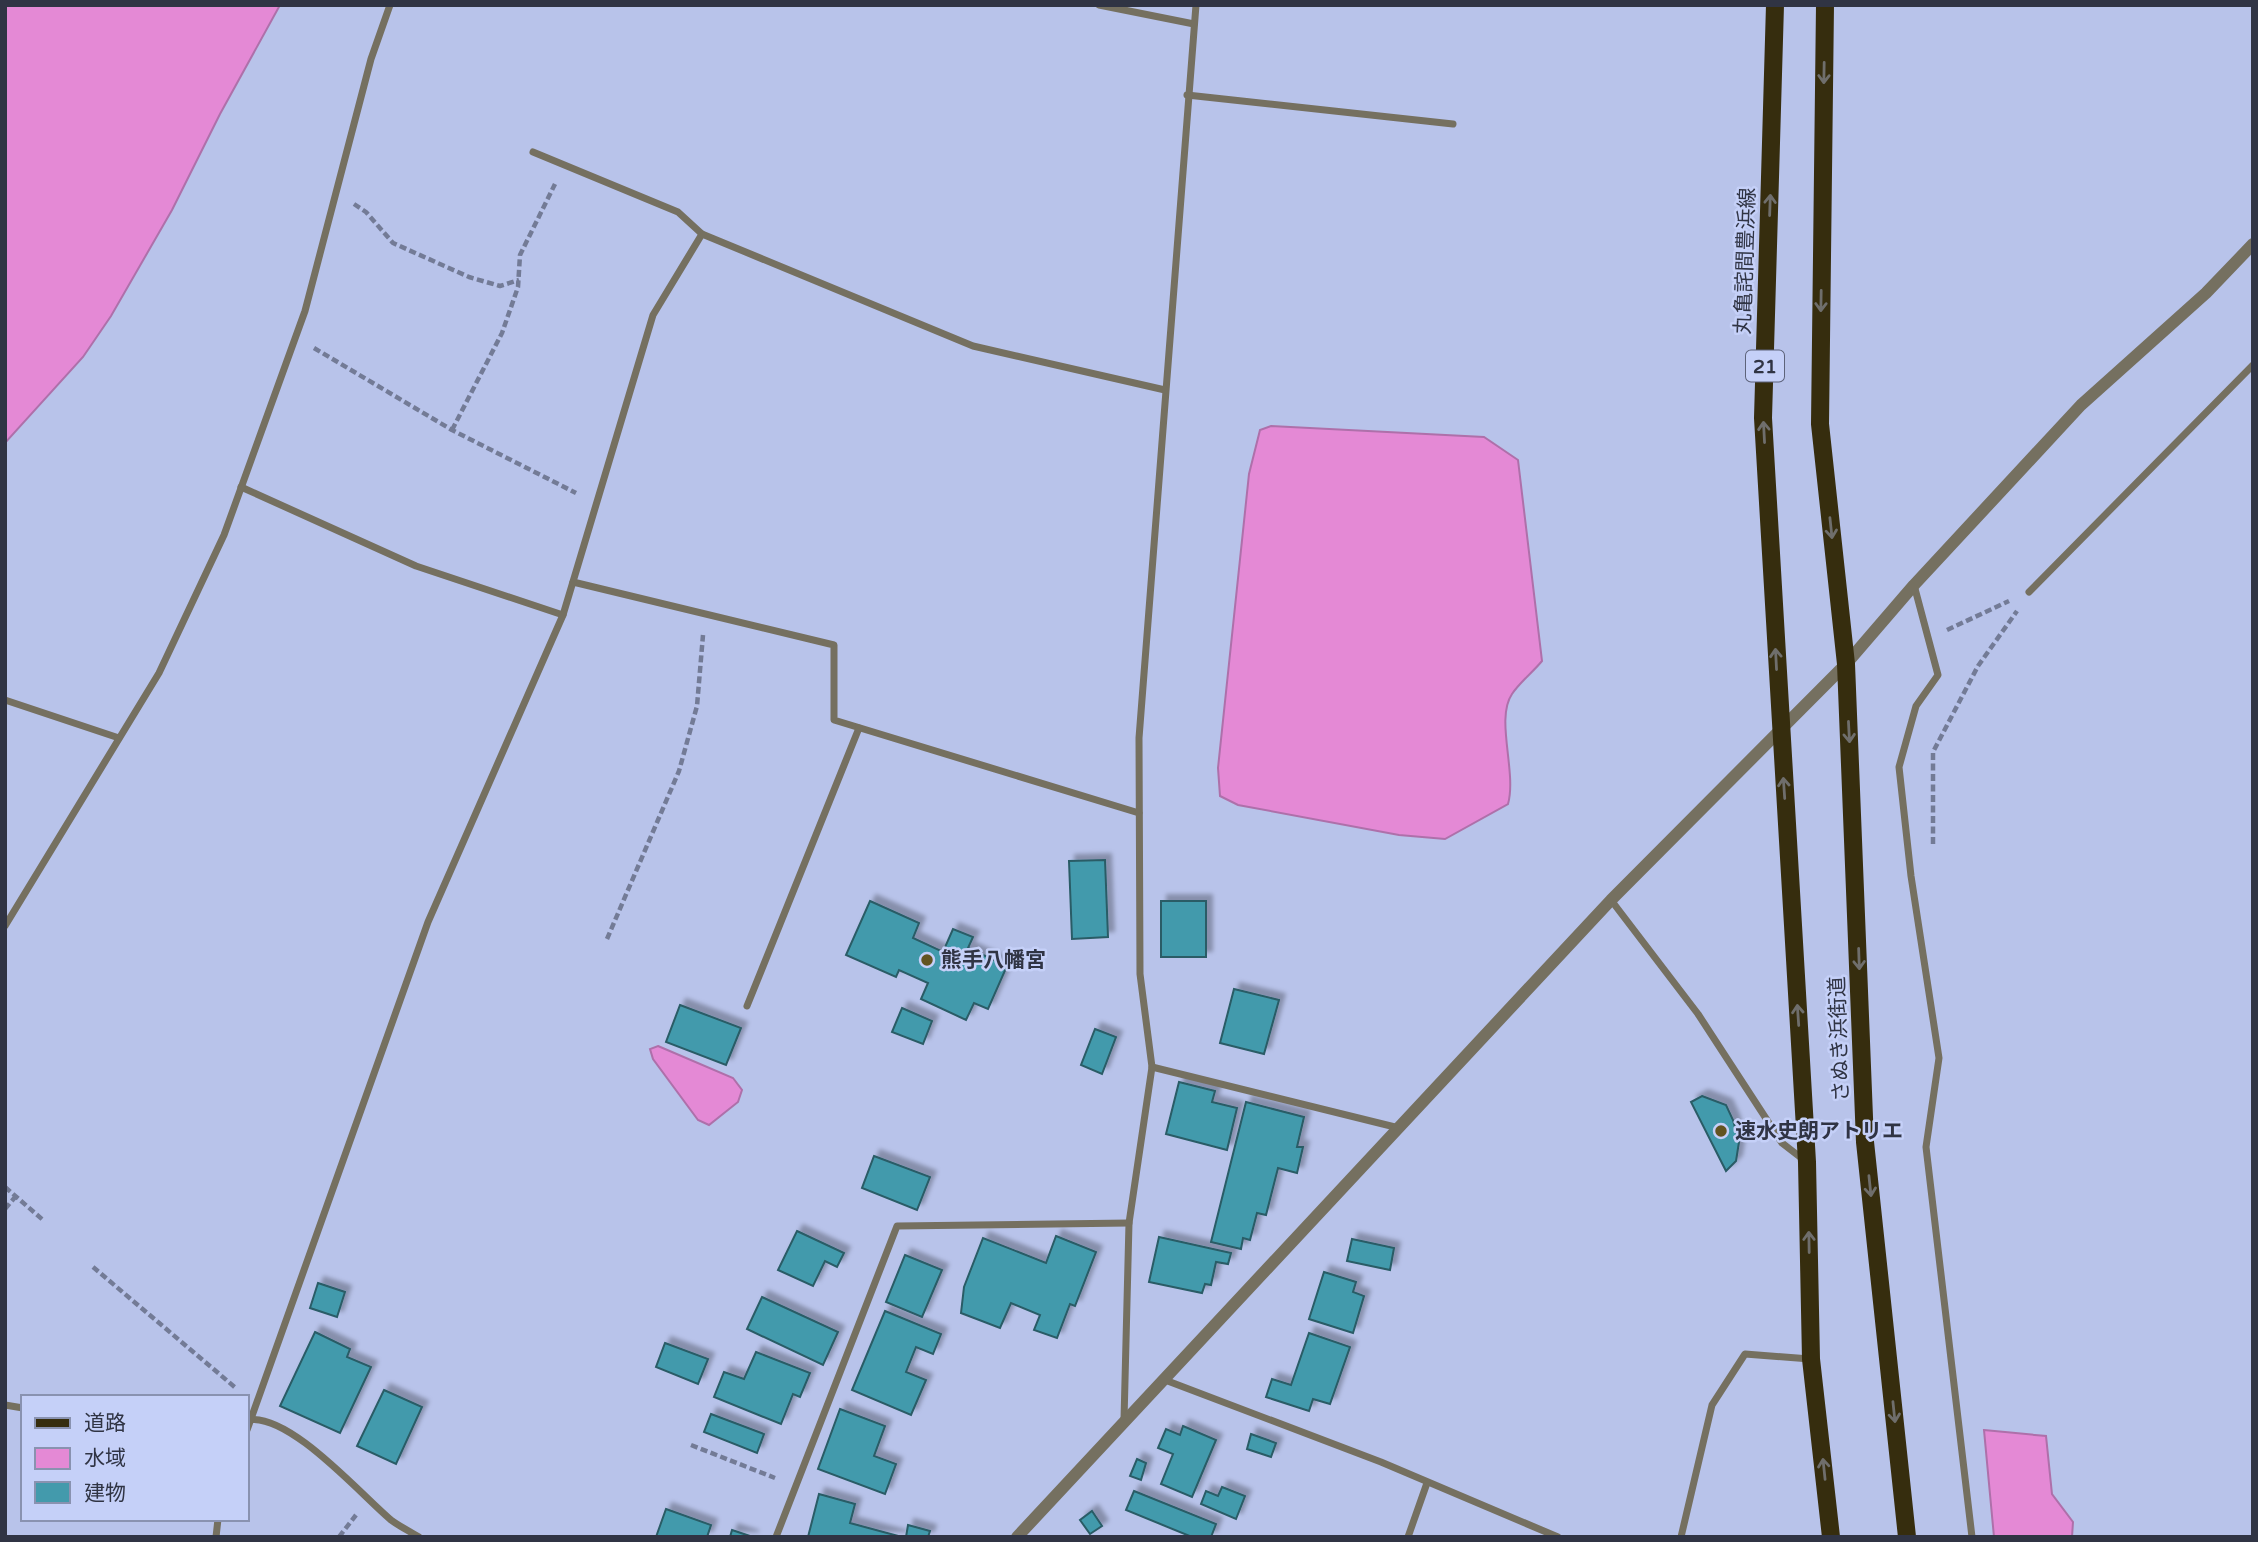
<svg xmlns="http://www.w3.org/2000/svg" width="2258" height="1542" font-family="'Varela Round','Noto Sans JP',sans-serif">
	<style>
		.water { fill: #e489d5; stroke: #ae70aa; stroke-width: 2 }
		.building { fill: #439aac; stroke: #295c66; stroke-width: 2; filter: url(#shadow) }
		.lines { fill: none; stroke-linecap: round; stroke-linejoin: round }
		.path { stroke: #737b96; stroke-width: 4.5; stroke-dasharray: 7 3.5; stroke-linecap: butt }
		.minor { stroke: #757060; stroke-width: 7 }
		.tertiary { stroke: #757060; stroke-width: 12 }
		.primary { stroke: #362d0e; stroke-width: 18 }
		.oneway { stroke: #6f6e6c }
		.poi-dot { fill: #635421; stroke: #c5d0f8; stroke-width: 2.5 }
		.labels { text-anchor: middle; stroke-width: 5; stroke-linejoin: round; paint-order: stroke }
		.shield { fill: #c5d0f8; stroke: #5d637a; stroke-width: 2 }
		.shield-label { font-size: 19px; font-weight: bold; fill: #303444 }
		.street-label { font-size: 21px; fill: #303444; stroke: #c5d0f8 }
		.poi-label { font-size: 21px; font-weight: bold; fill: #303444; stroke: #c5d0f8; text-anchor: start }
	</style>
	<defs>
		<filter id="shadow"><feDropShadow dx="6" dy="-6" stdDeviation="2" flood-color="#0004"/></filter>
	</defs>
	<rect width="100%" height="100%" fill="#b8c3ea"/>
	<g class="water">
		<polygon points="5,5 280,5 220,114 172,210 111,316 83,357 5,443"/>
		<path d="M1271,426L1484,437L1518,460L1542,661C1533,672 1520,682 1512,694C1495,719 1517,772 1508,804L1445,839L1399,835L1238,805L1220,796L1218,768L1249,474L1260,430Z"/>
		<polygon points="658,1046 733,1078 742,1090 738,1102 709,1125 698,1120 653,1059 650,1049"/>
		<polygon points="1984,1430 2046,1436 2052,1494 2073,1522 2072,1537 1994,1537"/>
	</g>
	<g class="building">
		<polygon points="1105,860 1108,937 1072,939 1069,861"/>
		<polygon points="870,901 919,923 913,938 943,952 953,929 973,937 968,948 1007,966 988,1009 974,1003 966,1020 921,999 928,983 899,970 896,977 846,955"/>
		<rect x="1161" y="901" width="45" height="56"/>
		<polygon points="1234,989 1279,1000 1264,1054 1220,1043"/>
		<polygon points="680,1005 741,1028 726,1065 666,1042"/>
		<polygon points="902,1008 932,1021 923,1044 892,1032"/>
		<polygon points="1095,1029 1116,1037 1102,1074 1081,1065"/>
		<polygon points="1179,1082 1215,1091 1212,1102 1237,1108 1227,1150 1166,1134"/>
		<polygon points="1702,1096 1726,1105 1733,1120 1739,1142 1736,1161 1726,1171 1691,1102"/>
		<polygon points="1246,1102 1304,1117 1297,1147 1303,1147 1297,1173 1278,1168 1266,1215 1257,1213 1250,1240 1243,1238 1241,1249 1211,1242"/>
		<polygon points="874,1156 930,1177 917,1210 862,1188"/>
		<polygon points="797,1231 844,1253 837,1267 825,1261 813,1286 778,1270"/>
		<polygon points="1056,1236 1096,1252 1075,1306 1070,1304 1057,1338 1034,1330 1040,1315 1011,1303 1000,1328 961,1313 964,1287 983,1238 1046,1263"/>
		<polygon points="1159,1237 1231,1253 1228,1264 1216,1262 1211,1285 1205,1284 1202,1293 1149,1282"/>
		<polygon points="1352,1239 1394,1248 1390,1270 1347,1261"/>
		<polygon points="905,1255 942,1270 922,1317 886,1302"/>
		<polygon points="1324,1272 1356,1282 1353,1292 1364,1296 1353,1333 1309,1319"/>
		<polygon points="318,1283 345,1292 337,1317 310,1308"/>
		<polygon points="762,1297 838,1332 823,1365 747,1329"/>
		<polygon points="885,1311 941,1334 933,1354 916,1347 906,1372 926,1380 911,1415 852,1390"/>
		<polygon points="315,1332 350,1349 347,1357 371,1367 340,1433 280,1406"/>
		<polygon points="1309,1333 1350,1347 1330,1404 1313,1399 1309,1411 1266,1397 1272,1379 1291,1385"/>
		<polygon points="665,1343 708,1359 698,1384 656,1367"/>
		<polygon points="756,1352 810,1373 800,1397 793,1394 781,1424 714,1397 724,1372 744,1379"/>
		<polygon points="384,1390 422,1407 396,1464 357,1446"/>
		<polygon points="840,1409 885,1426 874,1456 896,1464 885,1494 818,1469"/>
		<polygon points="711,1414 764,1434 757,1453 704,1432"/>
		<polygon points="1183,1426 1216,1440 1192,1497 1161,1484 1173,1454 1158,1448 1166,1429 1180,1435"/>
		<polygon points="1251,1434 1276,1443 1271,1457 1247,1449"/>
		<polygon points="1137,1459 1146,1463 1141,1480 1130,1476"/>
		<polygon points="1222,1487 1245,1496 1236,1519 1201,1504 1206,1491 1218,1496"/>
		<polygon points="1134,1491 1216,1524 1211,1537 1192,1537 1126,1510"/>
		<polygon points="819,1494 855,1504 850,1523 902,1537 808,1537"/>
		<polygon points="666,1509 711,1525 707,1537 656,1537"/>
		<polygon points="1092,1511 1102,1526 1090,1534 1080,1520"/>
		<polygon points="908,1525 930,1531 928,1537 906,1537"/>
		<polygon points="732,1530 753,1537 730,1537"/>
	</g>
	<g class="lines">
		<g class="path">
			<polyline points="354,204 366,212 393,243 469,277 500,286 519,280"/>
			<polyline points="314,348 452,430 576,493"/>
			<polyline points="452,430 502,333 518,287 520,255 555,184"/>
			<polyline points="1947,630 2009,601"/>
			<polyline points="1933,844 1933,752 1978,666 2017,611"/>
			<polyline points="607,939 679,771 697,706 703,635"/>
			<polyline points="5,1187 43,1220"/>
			<polyline points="5,1209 16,1196"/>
			<polyline points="93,1267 237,1389"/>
			<polyline points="691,1445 775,1478"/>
			<polyline points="339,1537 356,1515"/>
		</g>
		<g class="minor">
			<polyline points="1099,5 1194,24"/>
			<polyline points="1187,95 1453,124"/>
			<polyline points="533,152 678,212 702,234"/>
			<polyline points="241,487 416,566 563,615"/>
			<polyline points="573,582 834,645 834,720 1139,813"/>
			<polyline points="1914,585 1938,675 1916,706 1899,767 1911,876 1939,1058 1926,1147 1972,1537"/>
			<polyline points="2029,592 2253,365"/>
			<polyline points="5,700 119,738"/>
			<polyline points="1611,900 1698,1014 1782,1143 1804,1160"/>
			<polyline points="5,926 159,673 224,535 305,311 371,59 390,5"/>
			<polyline points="747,1006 859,728"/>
			<polyline points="1152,1067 1399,1128"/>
			<polyline points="1165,1380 1381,1462 1558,1537"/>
			<polyline points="5,1405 23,1408"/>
			<path d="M247,1420C289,1412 360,1494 391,1520C399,1526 409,1531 419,1537"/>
			<polyline points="1124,1420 1129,1223 1152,1067 1140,974 1139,738 1196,5"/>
			<polyline points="247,1430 428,922 563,615 653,315 702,234 973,346 1165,390"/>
			<polyline points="216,1537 218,1519"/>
			<polyline points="776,1537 897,1226 1129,1223"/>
			<polyline points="1408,1537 1427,1483"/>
			<polyline points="1681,1537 1712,1405 1745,1354 1810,1359"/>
		</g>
		<polyline class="tertiary" points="1017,1537 1611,900 1846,664 1914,585 2081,405 2206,293 2253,244"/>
		<g class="primary">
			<polyline points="1775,5 1763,418 1807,1162 1811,1359 1831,1537"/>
			<polyline points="1825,5 1820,424 1846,664 1865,1142 1907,1537"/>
		</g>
	</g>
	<defs><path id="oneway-shaft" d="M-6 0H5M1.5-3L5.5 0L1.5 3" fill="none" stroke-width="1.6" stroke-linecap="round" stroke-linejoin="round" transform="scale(1.75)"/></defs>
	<g class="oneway">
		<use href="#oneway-shaft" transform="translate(1824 73) rotate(91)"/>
		<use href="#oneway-shaft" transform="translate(1770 205) rotate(-88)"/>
		<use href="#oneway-shaft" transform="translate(1821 301) rotate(91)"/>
		<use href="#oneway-shaft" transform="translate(1764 432) rotate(-93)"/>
		<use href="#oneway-shaft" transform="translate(1831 528) rotate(84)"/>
		<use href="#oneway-shaft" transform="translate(1776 659) rotate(-93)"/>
		<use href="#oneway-shaft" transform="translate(1849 732) rotate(87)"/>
		<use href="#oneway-shaft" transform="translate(1784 788) rotate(-94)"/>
		<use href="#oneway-shaft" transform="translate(1859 959) rotate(88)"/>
		<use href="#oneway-shaft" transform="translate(1798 1015) rotate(-94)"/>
		<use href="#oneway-shaft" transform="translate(1870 1186) rotate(84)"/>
		<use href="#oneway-shaft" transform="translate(1809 1242) rotate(-91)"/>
		<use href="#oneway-shaft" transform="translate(1894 1412) rotate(84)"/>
		<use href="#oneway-shaft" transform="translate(1824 1469) rotate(-96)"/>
	</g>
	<g class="poi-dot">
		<circle cx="927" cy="960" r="7"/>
		<circle cx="1721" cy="1131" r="7"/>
	</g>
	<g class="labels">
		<rect class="shield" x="1746" y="350.5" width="38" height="31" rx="5"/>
		<g class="shield-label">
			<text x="1765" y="373">21</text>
		</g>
		<g class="street-label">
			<text transform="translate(1745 261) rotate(-88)" y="7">丸亀詫間豊浜線</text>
			<text transform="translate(1839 1039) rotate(-92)" y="7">さぬき浜街道</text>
		</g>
		<g class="poi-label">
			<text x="941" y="967">熊手八幡宮</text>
			<text x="1735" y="1138">速水史朗アトリエ</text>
		</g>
	</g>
	<rect width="2258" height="1542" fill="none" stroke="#303444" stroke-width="14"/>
	<rect x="21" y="1395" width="228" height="126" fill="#c5d0f8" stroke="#8992b0" stroke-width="2"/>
	<rect x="35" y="1418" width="35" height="10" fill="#362d0e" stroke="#8992b0" stroke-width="2"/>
	<text x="84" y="1430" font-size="21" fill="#303444">道路</text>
	<rect x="35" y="1448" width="35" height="21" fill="#e489d5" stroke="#8992b0" stroke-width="2"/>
	<text x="84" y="1465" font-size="21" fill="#303444">水域</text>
	<rect x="35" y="1482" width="35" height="21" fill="#439aac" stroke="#8992b0" stroke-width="2"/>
	<text x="84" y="1500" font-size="21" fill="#303444">建物</text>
</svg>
